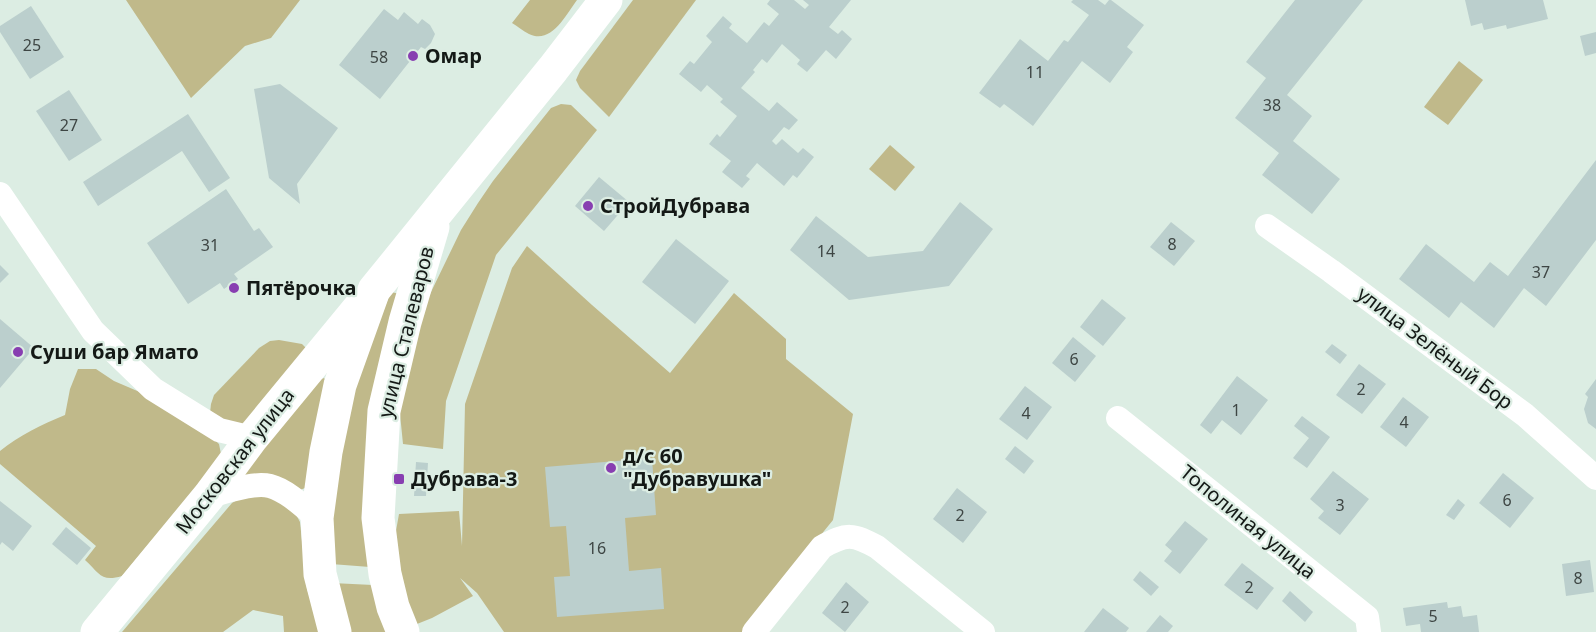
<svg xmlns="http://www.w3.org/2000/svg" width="1596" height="632" font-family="'Noto Sans',sans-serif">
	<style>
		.green { fill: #c0b98a }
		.building { fill: #bbcfcd }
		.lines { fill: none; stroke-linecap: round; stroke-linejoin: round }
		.street { stroke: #fff; stroke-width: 24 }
		.secondary { stroke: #fff; stroke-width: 33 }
		.poi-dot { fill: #883eb1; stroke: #dcede3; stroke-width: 2 }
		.labels { text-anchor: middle; stroke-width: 4.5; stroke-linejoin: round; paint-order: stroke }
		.number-label { font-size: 16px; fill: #3e4644 }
		.poi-label { font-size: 20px; font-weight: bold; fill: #141916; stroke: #dcede3; text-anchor: start }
		.street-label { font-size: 20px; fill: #141916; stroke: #dcede3 }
	</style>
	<rect width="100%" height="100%" fill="#dcede3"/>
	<g class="green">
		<polygon points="126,0 300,0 271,38 245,46 191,98"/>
		<path d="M530,0H577C566,15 551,45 529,34C523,31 517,26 512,23Z"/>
		<polygon points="633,0 696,0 609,117 580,88 576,80 580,71"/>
		<polygon points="1459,61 1483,80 1448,125 1424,107"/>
		<polygon points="561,104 571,105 597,130 496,255 446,401 443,449 403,444 398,394 417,321 461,230 478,203 493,181 551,108"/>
		<polygon points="890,145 915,167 895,191 869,169"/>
		<polygon points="527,246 592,305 670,373 734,293 786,339 786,359 853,414 833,520 742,632 504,632 477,593 460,578 473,596 432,618 417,624 406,617 394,542 399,514 459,511 462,546 465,404 512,268"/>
		<polygon points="391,292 400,294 370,567 331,564 330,518 351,387"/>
		<polygon points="279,340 302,344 307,349 250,421 235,427 210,413 211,404 214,395 259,348 270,341"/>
		<path d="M78,369H96L114,381L149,396L206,432L219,444L221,454L210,471L122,576C101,582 100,574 85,560L96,546L0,464V451C20,435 41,425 65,415L70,389Z"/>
		<polygon points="324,378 327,382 305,488 300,490 249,477 241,472 316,381"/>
		<polygon points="269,496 293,509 300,522 307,589 321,632 284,632 283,616 253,610 223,632 122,632 232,503 242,497"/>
		<polygon points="332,583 373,585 388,632 347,632"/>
	</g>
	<g class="building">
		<polygon points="770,0 794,0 805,9 809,5 803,0 851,0 829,27 838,34 842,30 852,39 836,59 826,50 807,72 797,64 800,60 782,44 767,63 762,59 753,70 755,72 741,88 769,111 777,102 798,120 789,130 784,127 772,141 776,145 782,139 798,153 803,148 814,157 797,178 793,175 784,186 757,163 746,176 750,179 742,188 722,172 731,161 709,144 717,134 720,137 737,116 720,102 723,99 707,85 701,92 679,74 690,61 694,64 712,42 706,36 723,16 732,24 729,28 747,43 764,22 769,26 779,14 767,4"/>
		<polygon points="1073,0 1098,0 1105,5 1109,0 1111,0 1144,25 1127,47 1133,52 1110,83 1082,61 1033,126 1004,104 1000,108 979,93 1020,39 1048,61 1064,40 1068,42 1089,15 1071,2"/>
		<polygon points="1295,0 1363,0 1287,95 1312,116 1293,141 1340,179 1312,214 1262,175 1279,153 1235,118 1266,78 1246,62"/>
		<polygon points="1465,0 1543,0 1548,19 1507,29 1506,25 1484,30 1482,23 1471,26"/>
		<polygon points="31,6 64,57 30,79 0,32 0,26"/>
		<polygon points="384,9 398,20 404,12 418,24 422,19 430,25 435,34 431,43 425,49 421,47 380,99 339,65"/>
		<polygon points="1596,32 1596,53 1585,56 1580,36"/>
		<polygon points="280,84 338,128 297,184 300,204 269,178 254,89"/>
		<polygon points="69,90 102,140 69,161 36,111"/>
		<polygon points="188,114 230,178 209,192 182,151 98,206 83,182"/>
		<polygon points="1596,160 1596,240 1546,306 1524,288 1494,328 1461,302 1449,318 1399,279 1426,244 1474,282 1490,262 1508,276"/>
		<polygon points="599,177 629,202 604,231 575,206"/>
		<polygon points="226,189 254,231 259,228 273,247 234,274 238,279 224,289 220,283 188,304 147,243"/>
		<polygon points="960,202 993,229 949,286 849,300 790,250 816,216 868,257 923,251"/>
		<polygon points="1171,222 1195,241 1174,266 1150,247"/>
		<polygon points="676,239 729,281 695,324 642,282"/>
		<polygon points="0,265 9,274 0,283"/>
		<polygon points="1102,299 1126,318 1103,346 1080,327"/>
		<polygon points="0,319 34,348 0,388"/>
		<polygon points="1073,337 1096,356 1075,382 1052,363"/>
		<polygon points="1332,344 1347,355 1340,364 1325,352"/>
		<polygon points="1359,364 1386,384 1362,414 1336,395"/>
		<polygon points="1237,376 1268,400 1241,435 1222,420 1211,434 1200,425"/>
		<polygon points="1596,379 1596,429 1588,423 1584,409 1588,397 1585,394"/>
		<polygon points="1025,386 1052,407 1027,440 999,419"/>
		<polygon points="1403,397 1429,417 1406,447 1380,427"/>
		<polygon points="1302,416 1330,437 1307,468 1293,458 1309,438 1294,426"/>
		<polygon points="1015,446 1034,461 1024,474 1005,459"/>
		<polygon points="652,458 656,515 625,518 629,571 661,568 664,609 557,617 554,577 570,576 566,526 550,527 545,467"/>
		<polygon points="416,462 428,463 426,496 414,496"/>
		<polygon points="1333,471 1369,499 1340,535 1318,518 1324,511 1310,499"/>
		<polygon points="1503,473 1534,498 1510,528 1479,503"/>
		<polygon points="957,488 987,512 963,543 933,519"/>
		<polygon points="1458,499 1465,505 1454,520 1446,515"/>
		<polygon points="0,501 32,526 13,551 2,542 0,545"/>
		<polygon points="1185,521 1208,539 1180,574 1164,561 1172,551 1165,545"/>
		<polygon points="66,527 91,548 77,565 52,544"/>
		<polygon points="1590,560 1594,592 1566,596 1562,564"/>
		<polygon points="1242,563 1274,588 1257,610 1224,585"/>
		<polygon points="1140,571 1159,587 1151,596 1133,580"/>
		<polygon points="846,582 869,602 845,632 822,613"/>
		<polygon points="1290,591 1313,612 1305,622 1282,601"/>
		<polygon points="1447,602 1448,608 1461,606 1463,617 1477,615 1479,632 1421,632 1420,624 1406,626 1403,608"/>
		<polygon points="1103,608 1129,628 1126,632 1084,632"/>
		<polygon points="1160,615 1173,626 1168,632 1146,632"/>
	</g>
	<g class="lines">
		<g class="street">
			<polyline points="0,194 93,331 153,389 219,430 252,438"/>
			<polyline points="1267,226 1331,271 1525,415 1596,478"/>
			<polyline points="1118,418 1367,617 1369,632"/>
			<path d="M209,496C226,492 253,482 270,486C286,490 304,507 317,518"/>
			<path d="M754,632L822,547C847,533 853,534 877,547L983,632"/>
		</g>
		<g class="secondary">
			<polyline points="97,632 209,496 252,438 359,308"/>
			<polyline points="335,632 320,574 317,518 326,452 340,385 374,290 553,69 606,0"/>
			<polyline points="403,632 393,607 385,574 378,518 384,411 405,322 433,227"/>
		</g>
	</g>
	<g class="poi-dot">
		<circle cx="413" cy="56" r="6"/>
		<circle cx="588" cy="206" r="6"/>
		<circle cx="234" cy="288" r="6"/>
		<circle cx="18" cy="352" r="6"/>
		<circle cx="611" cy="468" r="6"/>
		<rect x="393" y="473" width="12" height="12" rx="3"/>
	</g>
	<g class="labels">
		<g class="number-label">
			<text x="32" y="51">25</text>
			<text x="379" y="63">58</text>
			<text x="1035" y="78">11</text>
			<text x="1272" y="111">38</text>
			<text x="69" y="131">27</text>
			<text x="1172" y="250">8</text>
			<text x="210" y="251">31</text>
			<text x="826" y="257">14</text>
			<text x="1541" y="278">37</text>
			<text x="1074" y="365">6</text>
			<text x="1361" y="395">2</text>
			<text x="1236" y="416">1</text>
			<text x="1026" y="419">4</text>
			<text x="1404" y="428">4</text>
			<text x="1507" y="506">6</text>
			<text x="1340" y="511">3</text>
			<text x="960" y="521">2</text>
			<text x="597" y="554">16</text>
			<text x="1578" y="584">8</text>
			<text x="1249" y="593">2</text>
			<text x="845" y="613">2</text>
			<text x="1433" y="622">5</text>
		</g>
		<g class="poi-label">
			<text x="425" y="63">Омар</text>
			<text x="600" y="213">СтройДубрава</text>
			<text x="246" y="295">Пятёрочка</text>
			<text x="30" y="359">Суши бар Ямато</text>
			<text x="623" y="463">д/с 60<tspan x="623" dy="23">"Дубравушка"</tspan></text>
			<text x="411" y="486">Дубрава-3</text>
		</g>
		<g class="street-label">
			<text transform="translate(406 332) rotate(-76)" y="7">улица Сталеваров</text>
			<text transform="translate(1435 348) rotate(37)" y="7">улица Зелёный Бор</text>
			<text transform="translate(235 461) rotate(-52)" y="7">Московская улица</text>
			<text transform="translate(1248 522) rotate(39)" y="7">Тополиная улица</text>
		</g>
	</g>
</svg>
